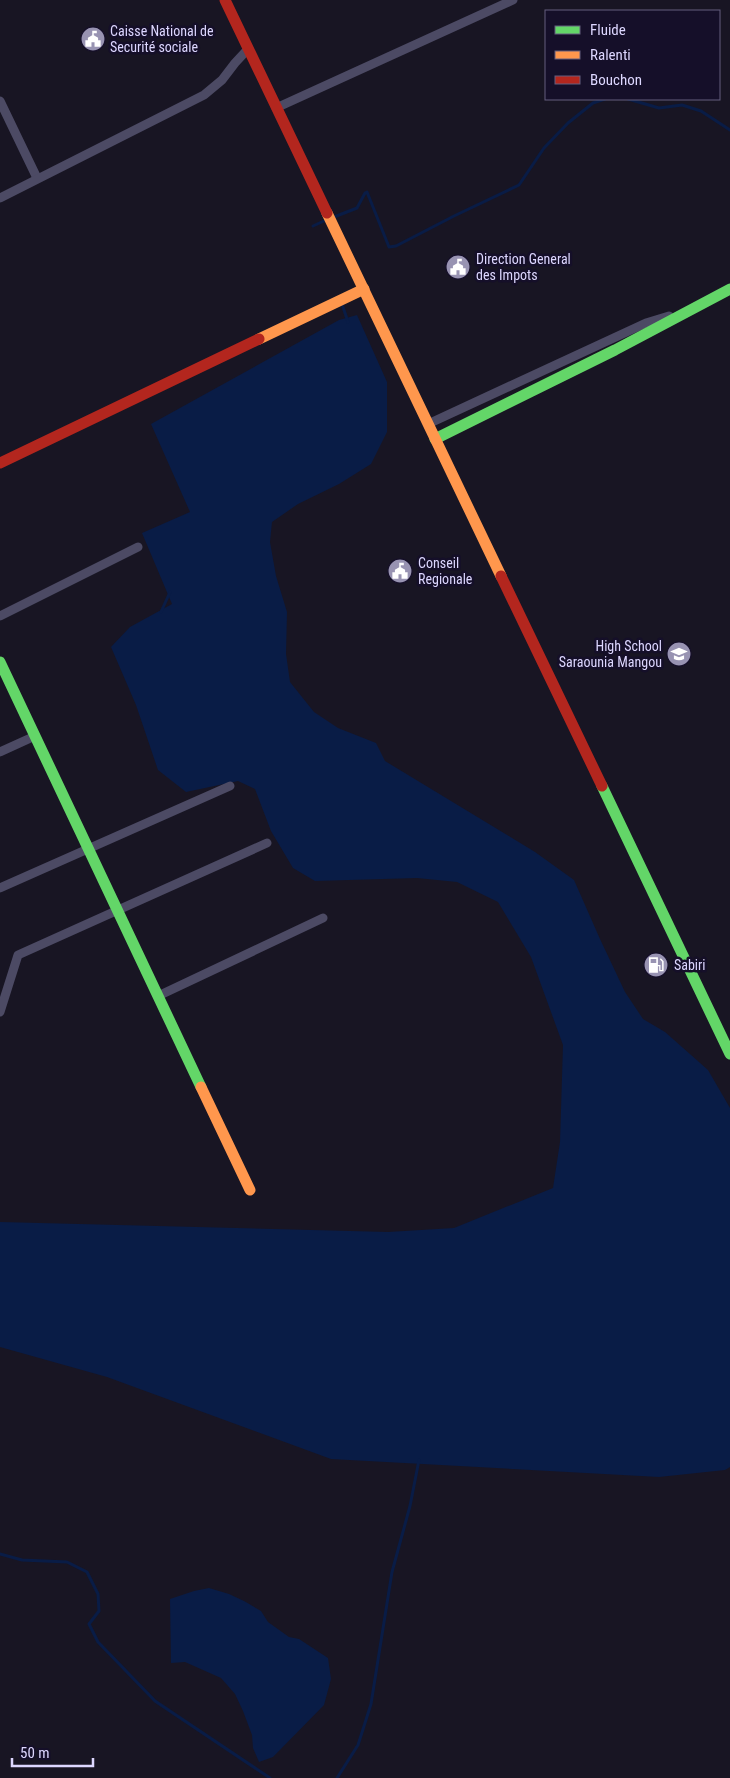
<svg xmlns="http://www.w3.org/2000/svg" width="730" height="1778" font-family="'Roboto Condensed',sans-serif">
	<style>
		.water { fill: #091c46 }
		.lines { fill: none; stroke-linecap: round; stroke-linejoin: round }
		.stream { stroke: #091c46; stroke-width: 3 }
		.street { stroke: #4c4a64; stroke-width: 9 }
		.fast { stroke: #63d668; stroke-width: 11 }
		.slow { stroke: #ff974d; stroke-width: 11 }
		.jam { stroke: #b3261e; stroke-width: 11 }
		.labels { text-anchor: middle; stroke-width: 5; stroke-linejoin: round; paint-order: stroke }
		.poi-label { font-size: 14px; fill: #ddd7ff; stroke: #150f29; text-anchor: start }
	</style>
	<rect width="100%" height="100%" fill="#181523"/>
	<g class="water">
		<polygon points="357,315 387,382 387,432 371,464 339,484 298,504 272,522 270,542 276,576 287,612 286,654 290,682 314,712 338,728 376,743 385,761 535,852 574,880 600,939 625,992 643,1019 665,1032 708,1070 730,1108 730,1467 725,1470 659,1477 331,1459 107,1377 0,1347 0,1222 388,1232 454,1228 553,1188 560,1142 563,1045 531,957 498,902 457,882 417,878 315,881 293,868 271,831 255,789 238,781 186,792 158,770 136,705 111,647 130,627 172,604 142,533 190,512 151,424 339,320"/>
		<polygon points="209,1588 229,1594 244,1601 261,1611 268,1622 289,1637 299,1639 328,1658 331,1679 324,1705 273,1757 259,1762 253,1748 252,1735 243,1711 235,1694 221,1678 185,1662 171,1663 170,1599 194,1591"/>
	</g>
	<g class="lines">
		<g class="stream">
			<polyline points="628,99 659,108 682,105 701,111 730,130"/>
			<polyline points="334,217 357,208 365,193 367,192 389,247 396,246 454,216 519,185 544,148 568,123 593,103 605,99"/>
			<polyline points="313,226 326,220"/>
			<polyline points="342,304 348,322"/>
			<polyline points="161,612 170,592"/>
			<polyline points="0,1554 22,1560 67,1562 87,1572 98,1594 99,1611 89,1624 98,1642 155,1701 270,1778"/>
			<polyline points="337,1778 358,1745 371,1704 392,1572 410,1506 419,1460"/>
		</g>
		<g class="street">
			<polyline points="0,101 37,178"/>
			<polyline points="276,108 513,0"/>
			<polyline points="0,198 204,95 222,80 235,63 248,49"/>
			<polyline points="428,424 646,323 669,316"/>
			<polyline points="0,616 138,547"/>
			<polyline points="0,752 35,736"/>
			<polyline points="0,888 230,786"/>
			<polyline points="158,996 323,918"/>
			<polyline points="0,1012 18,955 267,843"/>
		</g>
		<g class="fast">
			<polyline points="435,439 615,350 730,289"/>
			<polyline points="0,662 201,1087"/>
			<polyline points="602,786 730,1054"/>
		</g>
		<g class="slow">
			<polyline points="327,213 501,576"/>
			<polyline points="259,339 364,289"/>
			<polyline points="201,1087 250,1190"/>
		</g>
		<g class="jam">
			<polyline points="225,0 327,213"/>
			<polyline points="0,463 259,339"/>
			<polyline points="501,576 602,786"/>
		</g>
	</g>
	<defs>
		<symbol id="civic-disc" viewBox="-11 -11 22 22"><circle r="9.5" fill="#9893b2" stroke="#150f29"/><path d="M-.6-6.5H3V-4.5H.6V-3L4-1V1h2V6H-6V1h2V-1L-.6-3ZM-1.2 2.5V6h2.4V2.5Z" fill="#fff"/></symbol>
		<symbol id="university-disc" viewBox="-11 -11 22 22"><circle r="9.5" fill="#9893b2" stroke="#150f29"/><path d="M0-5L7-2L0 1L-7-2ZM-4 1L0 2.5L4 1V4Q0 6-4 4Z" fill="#fff"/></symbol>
		<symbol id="fuel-disc" viewBox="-11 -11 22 22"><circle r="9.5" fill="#9893b2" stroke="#150f29"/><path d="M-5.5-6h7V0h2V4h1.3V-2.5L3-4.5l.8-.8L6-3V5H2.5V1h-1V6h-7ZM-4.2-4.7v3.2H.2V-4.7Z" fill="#fff"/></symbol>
	</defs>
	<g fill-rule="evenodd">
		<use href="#civic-disc" x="79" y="25" width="28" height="28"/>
		<use href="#civic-disc" x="444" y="253" width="28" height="28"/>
		<use href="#civic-disc" x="386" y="557" width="28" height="28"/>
		<use href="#university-disc" x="665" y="640" width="28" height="28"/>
		<use href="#fuel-disc" x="642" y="951" width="28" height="28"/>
	</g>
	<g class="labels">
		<g class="poi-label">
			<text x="110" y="36">Caisse National de<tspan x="110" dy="16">Securité sociale</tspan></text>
			<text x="476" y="264">Direction General<tspan x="476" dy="16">des Impots</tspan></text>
			<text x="418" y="568">Conseil<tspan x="418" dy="16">Regionale</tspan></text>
			<text x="662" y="651" text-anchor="end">High School<tspan x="662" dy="16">Saraounia Mangou</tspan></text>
			<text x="674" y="970">Sabiri</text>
		</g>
	</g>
	<rect x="545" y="10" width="175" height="90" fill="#150f29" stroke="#655f7f"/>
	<rect x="555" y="26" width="25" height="8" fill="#63d668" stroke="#655f7f"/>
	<text x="590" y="35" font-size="15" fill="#ddd7ff">Fluide</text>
	<rect x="555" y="51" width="25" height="8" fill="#ff974d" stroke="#655f7f"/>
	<text x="590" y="60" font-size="15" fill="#ddd7ff">Ralenti</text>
	<rect x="555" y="76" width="25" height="8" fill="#b3261e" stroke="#655f7f"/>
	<text x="590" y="85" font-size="15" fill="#ddd7ff">Bouchon</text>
	<path d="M12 1758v8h81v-8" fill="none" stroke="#ddd7ff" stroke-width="2.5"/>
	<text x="20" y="1758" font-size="15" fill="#ddd7ff" stroke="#150f29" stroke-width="4" paint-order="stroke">50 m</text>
</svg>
